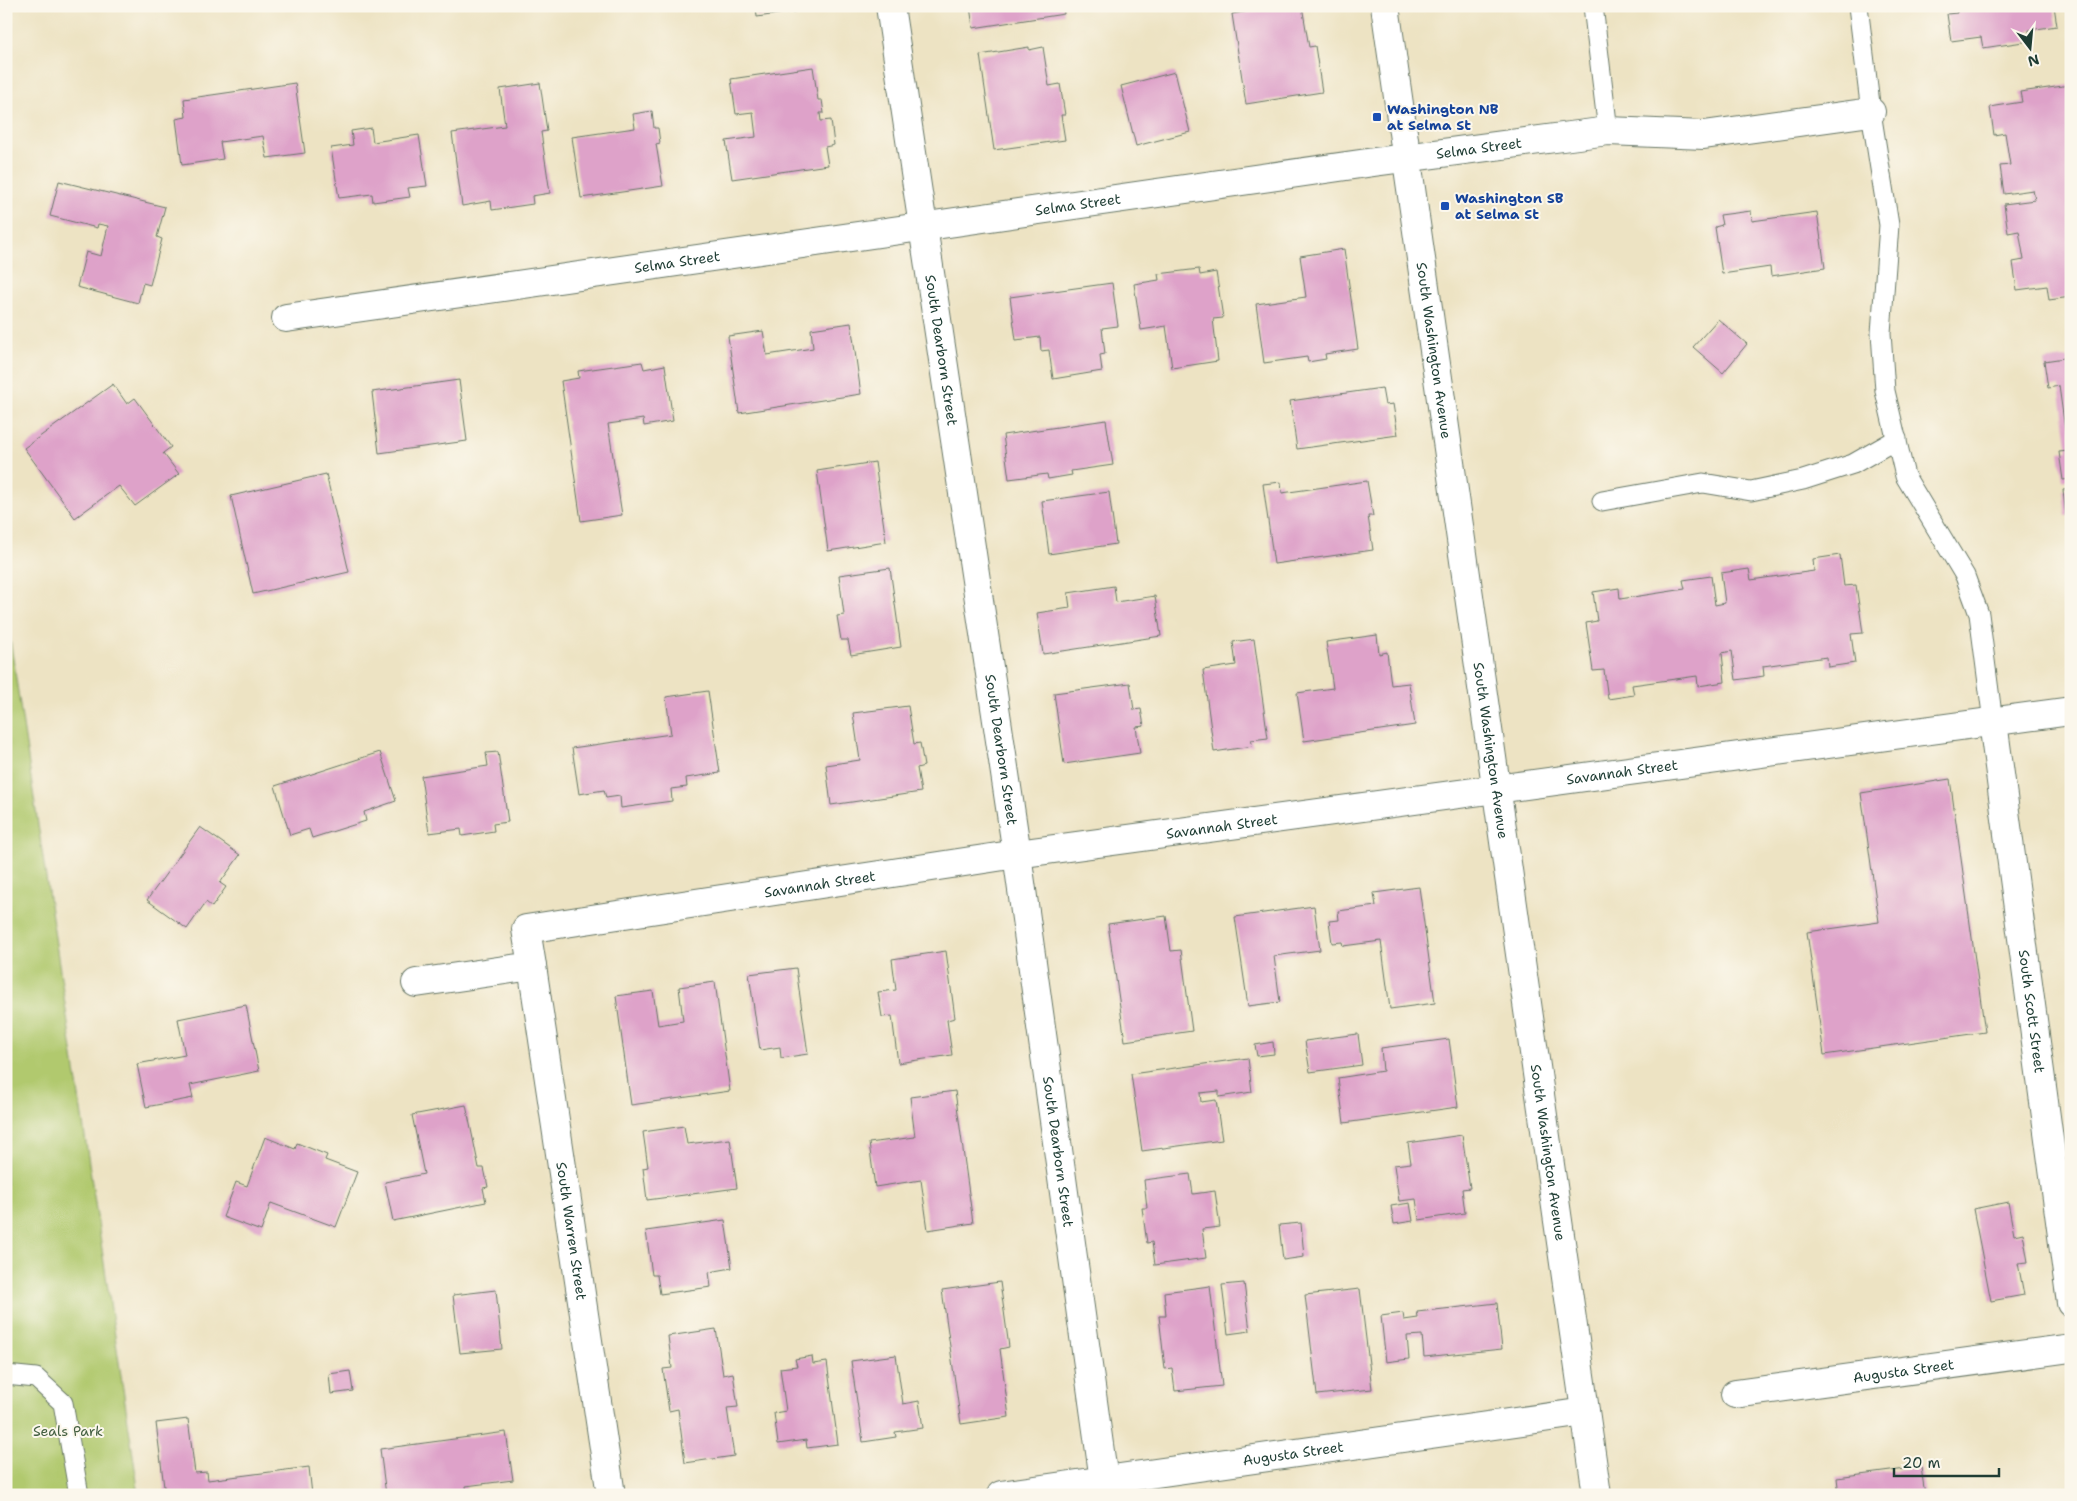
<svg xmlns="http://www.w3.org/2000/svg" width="2077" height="1501" font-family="'Shantell Sans',sans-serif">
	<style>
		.green { fill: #b1c96e; stroke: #688351 }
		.building { fill: #dea2c9 }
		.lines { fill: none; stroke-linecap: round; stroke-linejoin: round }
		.service-casing { stroke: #677766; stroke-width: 21 }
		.minor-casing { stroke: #677766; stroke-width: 30 }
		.service { stroke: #fff; stroke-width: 19 }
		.minor { stroke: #fff; stroke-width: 28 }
		.transit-dot { fill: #1a4fb4; stroke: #fbf7ec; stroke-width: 2 }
		.labels { text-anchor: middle; stroke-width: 4; stroke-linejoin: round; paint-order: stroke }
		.transit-label { font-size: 14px; font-weight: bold; fill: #164399; stroke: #fbf7ec; text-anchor: start }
		.street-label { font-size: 14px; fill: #1f3d34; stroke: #fbf7ec }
		.park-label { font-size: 14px; fill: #446042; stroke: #fbf7ec }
	</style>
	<rect width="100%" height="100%" fill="#fbf7ec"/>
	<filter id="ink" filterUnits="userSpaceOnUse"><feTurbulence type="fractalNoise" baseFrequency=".02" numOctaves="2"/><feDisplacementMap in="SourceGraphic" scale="10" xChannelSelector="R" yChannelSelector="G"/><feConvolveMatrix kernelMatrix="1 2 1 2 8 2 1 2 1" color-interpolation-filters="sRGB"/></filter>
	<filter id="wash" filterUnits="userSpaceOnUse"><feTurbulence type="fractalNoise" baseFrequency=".0096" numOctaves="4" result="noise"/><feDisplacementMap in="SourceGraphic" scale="20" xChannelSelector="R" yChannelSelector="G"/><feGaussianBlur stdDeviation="1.12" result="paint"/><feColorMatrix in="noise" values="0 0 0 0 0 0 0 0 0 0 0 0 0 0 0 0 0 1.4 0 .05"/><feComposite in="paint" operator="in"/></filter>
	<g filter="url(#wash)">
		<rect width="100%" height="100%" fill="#ede3c3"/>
		<polygon class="green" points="6,612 139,1495 6,1495"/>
		<g id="blocks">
			<g class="building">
				<polygon points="756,6 805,6 806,10 757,17"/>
				<polygon points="970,6 1063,6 1064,14 973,28"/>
				<polygon points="1278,6 1302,6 1309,47 1315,46 1322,92 1246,104 1232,14"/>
				<polygon points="1956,6 2054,6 2057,26 2029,30 2030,41 1983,48 1981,37 1951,41 1947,14 1957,13"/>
				<polygon points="1029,47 1029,50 1043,47 1049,86 1060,84 1065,115 1061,115 1065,140 994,150 980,55"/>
				<polygon points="813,67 818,100 822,100 824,113 820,113 821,121 831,120 834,145 825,147 828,165 732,179 726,141 756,137 753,112 736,114 731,79"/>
				<polygon points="1175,72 1190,132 1136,146 1121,86"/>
				<polygon points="295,83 305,153 267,158 263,136 220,142 223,159 182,165 176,119 186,117 184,99"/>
				<polygon points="540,83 547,131 541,132 550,193 532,196 533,204 492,210 491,201 462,206 452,133 505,126 500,89"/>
				<polygon points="2070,85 2071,297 2049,300 2047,286 2017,290 2013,262 2024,260 2019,231 2008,233 2004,204 2035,200 2033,190 2004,194 2000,166 2010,165 2005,133 1994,135 1990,107 2022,102 2020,92"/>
				<polygon points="652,111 654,128 658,128 660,143 656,144 663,186 581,198 572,137 635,128 633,114"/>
				<polygon points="371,128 373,142 419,135 427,186 408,188 410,197 373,202 372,194 339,198 331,148 353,145 351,131"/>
				<polygon points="59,181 165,207 157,237 162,239 150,285 143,283 138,303 77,287 86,252 101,256 108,226 98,224 97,228 50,216"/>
				<polygon points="1751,211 1752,221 1817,212 1825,268 1771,276 1770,267 1722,274 1715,227 1722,225 1720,215"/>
				<polygon points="1344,249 1358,349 1325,354 1326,359 1308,362 1307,357 1264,363 1256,304 1306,297 1300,256"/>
				<polygon points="1199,269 1200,275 1216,272 1223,318 1213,319 1218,361 1172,368 1166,326 1141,330 1134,284 1159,280 1158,274"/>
				<polygon points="1112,283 1118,326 1102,328 1105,354 1100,355 1102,371 1053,379 1049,350 1041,351 1040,337 1016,340 1010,297"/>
				<polygon points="1718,319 1747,344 1723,373 1693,347"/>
				<polygon points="851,323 861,394 739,413 728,336 763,331 767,355 813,348 811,329"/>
				<polygon points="2071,357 2071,479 2063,480 2059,452 2068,451 2059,386 2048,388 2044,361"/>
				<polygon points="642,362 644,369 665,365 673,421 644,426 643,419 608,424 622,515 581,521 561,381 579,378 578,371"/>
				<polygon points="459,380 467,441 379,453 372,392"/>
				<polygon points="113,384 127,404 135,398 171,447 163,453 179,474 135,506 119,486 75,518 24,448"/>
				<polygon points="1382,388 1385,405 1393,404 1398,435 1297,449 1290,401"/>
				<polygon points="1106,420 1113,465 1071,471 1072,475 1048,479 1047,474 1009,479 1003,435"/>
				<polygon points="875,462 886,542 828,551 817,471"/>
				<polygon points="326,474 349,572 253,594 231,496"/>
				<polygon points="1367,481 1373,516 1368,516 1373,550 1274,564 1263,484 1281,482 1282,493"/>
				<polygon points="2071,489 2071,515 2066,516 2063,490"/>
				<polygon points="1109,492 1116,544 1049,554 1042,501"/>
				<polygon points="1840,555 1844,586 1856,585 1863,633 1851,634 1855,663 1828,667 1827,657 1763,666 1764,676 1736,680 1732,651 1722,653 1725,682 1698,686 1697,676 1632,685 1634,695 1608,699 1604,670 1593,671 1586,623 1597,621 1593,592 1619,588 1620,599 1685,589 1683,580 1711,576 1715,605 1725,603 1721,573 1749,569 1751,580 1814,571 1813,559"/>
				<polygon points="890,568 901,647 851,655 848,640 841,640 837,616 844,615 839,575"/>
				<polygon points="1114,586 1116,602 1155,596 1161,636 1043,654 1037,613 1070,608 1068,593"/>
				<polygon points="1377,635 1379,654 1387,652 1391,685 1409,683 1415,725 1304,741 1297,693 1333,688 1326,642"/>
				<polygon points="1254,639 1268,738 1251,740 1253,746 1214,752 1203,670 1236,665 1233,642"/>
				<polygon points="1130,683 1134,710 1141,709 1144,726 1136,727 1140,753 1064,764 1054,693"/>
				<polygon points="708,691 720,773 686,778 687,787 671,789 672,801 621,808 620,796 606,798 604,790 579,794 572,748 671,734 666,697"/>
				<polygon points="908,706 914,744 920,743 924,766 917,768 921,792 831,805 826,765 860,760 853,713"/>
				<polygon points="380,752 396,801 364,812 366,821 312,838 309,829 290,835 275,786"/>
				<polygon points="498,752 508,822 493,824 494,831 462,836 461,829 429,833 421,776 488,766 486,753"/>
				<polygon points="1950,779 1985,1032 1824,1055 1807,932 1879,922 1861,793"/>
				<polygon points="200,827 240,855 220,883 226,887 212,907 206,902 187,929 147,900"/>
				<polygon points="1419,887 1435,1003 1390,1009 1381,941 1343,946 1342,942 1332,943 1329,921 1339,920 1338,911 1376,906 1374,893"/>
				<polygon points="1314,906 1320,950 1274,956 1280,1002 1248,1006 1235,917"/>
				<polygon points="1166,916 1171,951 1181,950 1192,1031 1125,1041 1108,924"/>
				<polygon points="946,951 955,1018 947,1020 952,1055 898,1063 892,1016 882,1017 878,992 896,990 892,959"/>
				<polygon points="796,968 808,1054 781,1058 780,1047 760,1050 749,974"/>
				<polygon points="715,982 730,1091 631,1105 616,996 653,991 658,1025 683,1021 679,987"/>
				<polygon points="246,1005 259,1071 190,1085 193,1098 146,1107 137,1064 185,1055 178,1019"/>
				<polygon points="1358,1034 1362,1065 1310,1072 1305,1041"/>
				<polygon points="1449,1039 1458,1107 1344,1123 1338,1078 1383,1071 1381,1048"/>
				<polygon points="1273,1042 1274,1054 1257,1056 1255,1045"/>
				<polygon points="1248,1058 1252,1092 1219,1097 1219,1091 1200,1093 1201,1102 1216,1100 1222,1140 1142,1151 1131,1074"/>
				<polygon points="955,1091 973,1223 928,1230 921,1180 875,1187 869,1143 915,1137 910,1097"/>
				<polygon points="466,1105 479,1168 484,1168 488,1187 483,1188 486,1202 393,1221 385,1182 424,1174 412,1115"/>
				<polygon points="684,1126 687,1144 730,1139 737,1188 647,1200 643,1168 648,1167 643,1132"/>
				<polygon points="1462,1135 1470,1188 1462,1189 1465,1213 1419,1220 1416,1199 1399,1201 1394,1165 1411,1163 1408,1143"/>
				<polygon points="265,1137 295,1149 297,1143 327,1155 325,1160 357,1172 336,1227 271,1203 261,1231 223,1217 236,1182 247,1186"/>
				<polygon points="1190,1174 1193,1194 1215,1191 1220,1227 1202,1229 1206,1258 1155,1265 1152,1242 1147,1243 1142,1208 1147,1208 1144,1180"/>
				<polygon points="2008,1202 2014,1235 2023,1233 2028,1262 2018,1263 2024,1295 1991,1301 1973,1209"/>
				<polygon points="1410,1203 1413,1221 1394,1224 1391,1206"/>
				<polygon points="725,1220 732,1268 709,1272 711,1287 660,1294 657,1275 652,1275 646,1231"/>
				<polygon points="1301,1223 1304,1257 1283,1260 1279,1225"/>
				<polygon points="1000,1282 1009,1347 1000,1349 1009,1417 961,1424 942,1290"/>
				<polygon points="1244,1283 1250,1331 1228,1334 1222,1285"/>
				<polygon points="1210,1286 1222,1386 1175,1391 1172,1368 1165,1369 1159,1316 1166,1316 1164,1292"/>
				<polygon points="1360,1289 1372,1389 1317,1395 1305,1295"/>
				<polygon points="496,1290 502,1349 460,1353 453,1295"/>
				<polygon points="1497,1303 1502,1349 1424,1357 1422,1335 1407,1336 1409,1359 1386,1362 1381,1316 1403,1313 1404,1320 1418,1318 1417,1312"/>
				<polygon points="716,1329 723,1375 733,1373 738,1407 727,1408 734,1456 685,1463 678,1409 669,1411 663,1369 672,1368 668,1336"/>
				<polygon points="896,1355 903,1404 919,1401 923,1428 895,1432 896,1437 863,1442 851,1361"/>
				<polygon points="812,1356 813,1364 827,1362 838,1444 807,1448 806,1440 778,1444 774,1413 786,1411 780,1368 797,1366 795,1359"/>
				<polygon points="350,1371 353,1391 331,1394 329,1374"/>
				<polygon points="188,1419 195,1473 207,1472 208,1480 309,1467 312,1495 165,1495 156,1423"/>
				<polygon points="506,1432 513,1480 466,1486 467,1495 421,1495 420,1493 386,1495 380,1449"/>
				<polygon points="1921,1467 1925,1495 1839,1495 1837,1478"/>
				<polygon points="2012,1489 2012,1495 1986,1495 1986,1494"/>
			</g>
		</g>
	</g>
	<g filter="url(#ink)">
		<use href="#blocks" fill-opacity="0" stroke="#677766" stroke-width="1"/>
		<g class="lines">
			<defs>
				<g id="service">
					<polyline points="1593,6 1608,131"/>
					<polyline points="1858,6 1871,112 1889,225 1881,333 1885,391 1905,476 1965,576 1979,614 1993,722"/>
					<polyline points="1602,501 1703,483 1751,491 1803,480 1853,464 1897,439"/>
					<polyline points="6,1375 36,1378 63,1403 79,1495"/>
				</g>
				<g id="minor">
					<path id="s1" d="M890,6L1017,854L1106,1495"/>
					<path id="s2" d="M1385,6L1597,1495"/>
					<path id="s3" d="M286,318L1374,162L1608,131L1704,135L1871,112"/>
					<path id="s4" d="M1993,722L2071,1303"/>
					<path id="s5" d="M532,966L611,1495"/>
					<path id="s6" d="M416,983L532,966L526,929L1017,854L2071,711"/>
					<path id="s7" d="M1735,1394L2071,1348"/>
					<path id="s8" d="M1001,1495L1585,1412"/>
				</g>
			</defs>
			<use href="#service" class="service-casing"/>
			<use href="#minor" class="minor-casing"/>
			<use href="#service" class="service"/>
			<use href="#minor" class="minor"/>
		</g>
	</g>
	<g class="transit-dot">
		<rect x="1372" y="112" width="10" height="10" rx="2.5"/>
		<rect x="1440" y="201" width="10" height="10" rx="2.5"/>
	</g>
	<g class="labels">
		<g class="transit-label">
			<text x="1387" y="114">Washington NB<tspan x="1387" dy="16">at Selma St</tspan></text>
			<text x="1455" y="203">Washington SB<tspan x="1455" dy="16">at Selma St</tspan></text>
		</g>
		<g class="street-label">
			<text dy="5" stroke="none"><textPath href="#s3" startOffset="1205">Selma Street</textPath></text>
			<text dy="5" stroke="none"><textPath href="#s3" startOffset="800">Selma Street</textPath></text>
			<text dy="5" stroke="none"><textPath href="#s3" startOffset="395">Selma Street</textPath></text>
			<text dy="5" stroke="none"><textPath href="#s1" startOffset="348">South Dearborn Street</textPath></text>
			<text dy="5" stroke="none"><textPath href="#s2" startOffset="348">South Washington Avenue</textPath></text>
			<text dy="5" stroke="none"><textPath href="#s1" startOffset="752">South Dearborn Street</textPath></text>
			<text dy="5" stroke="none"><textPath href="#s2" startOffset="752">South Washington Avenue</textPath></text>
			<text dy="5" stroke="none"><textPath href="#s6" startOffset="1262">Savannah Street</textPath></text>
			<text dy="5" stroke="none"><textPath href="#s6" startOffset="858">Savannah Street</textPath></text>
			<text dy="5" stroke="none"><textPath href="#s6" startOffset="452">Savannah Street</textPath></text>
			<text dy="5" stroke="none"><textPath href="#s4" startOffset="292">South Scott Street</textPath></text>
			<text dy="5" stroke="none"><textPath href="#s1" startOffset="1158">South Dearborn Street</textPath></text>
			<text dy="5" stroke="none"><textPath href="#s2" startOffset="1158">South Washington Avenue</textPath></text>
			<text dy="5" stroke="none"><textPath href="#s5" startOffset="268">South Warren Street</textPath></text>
			<text dy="5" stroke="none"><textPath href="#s7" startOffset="170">Augusta Street</textPath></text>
			<text dy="5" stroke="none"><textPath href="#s8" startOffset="295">Augusta Street</textPath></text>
		</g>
		<g class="park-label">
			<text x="68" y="1436">Seals Park</text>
		</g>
	</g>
	<rect width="2077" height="1501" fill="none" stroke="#fbf7ec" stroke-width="25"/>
	<g transform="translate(2030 48) rotate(164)" stroke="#fbf7ec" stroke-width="4" paint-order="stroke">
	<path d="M0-4L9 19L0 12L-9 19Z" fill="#1f3d34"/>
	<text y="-8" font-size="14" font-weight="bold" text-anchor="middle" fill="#1f3d34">N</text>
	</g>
	<path d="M1894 1468v8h105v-8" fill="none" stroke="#1f3d34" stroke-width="2.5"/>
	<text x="1902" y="1468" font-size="15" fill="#1f3d34" stroke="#fbf7ec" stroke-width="4" paint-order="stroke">20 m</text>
</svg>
